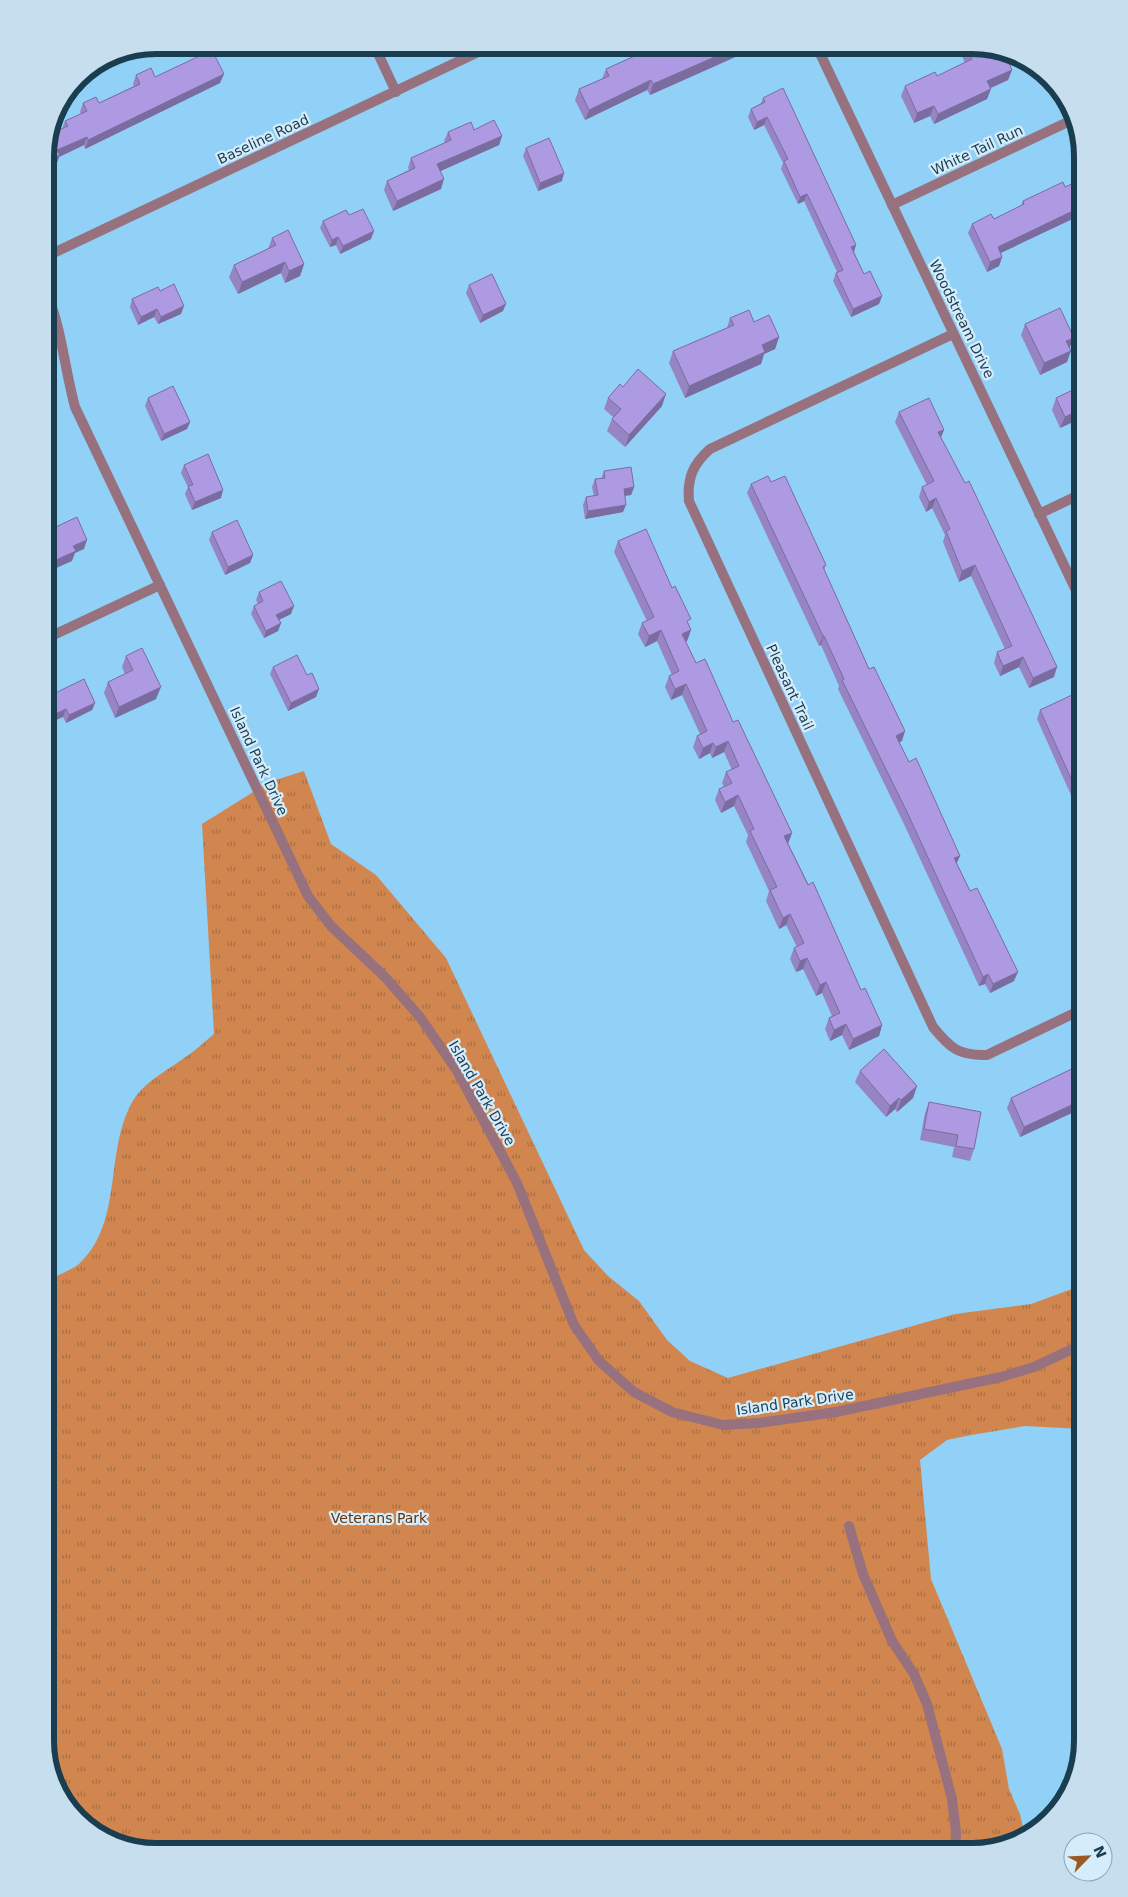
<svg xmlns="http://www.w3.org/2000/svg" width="1128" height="1897" font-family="'DejaVu Sans',sans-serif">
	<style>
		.park { fill: url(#park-tufts) }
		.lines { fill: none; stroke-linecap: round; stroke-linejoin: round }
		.minor { stroke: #98717e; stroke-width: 10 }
		.tertiary { stroke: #98717e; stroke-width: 10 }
		.wall { fill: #9684c3 }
		.shaded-wall { fill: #7a6c9f }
		.building { fill: #ae9ae3; stroke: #7a6c9f }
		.labels { text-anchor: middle; stroke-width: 4.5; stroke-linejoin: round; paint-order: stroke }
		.street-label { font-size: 14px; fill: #1a3d50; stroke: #d5ecfb }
		.park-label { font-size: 14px; fill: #633205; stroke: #d5ecfb }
		.rim { fill: none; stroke: #1a3d50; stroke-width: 6 }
	</style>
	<defs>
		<pattern id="park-tufts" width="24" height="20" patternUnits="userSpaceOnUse" patternTransform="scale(1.25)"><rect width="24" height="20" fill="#d1864f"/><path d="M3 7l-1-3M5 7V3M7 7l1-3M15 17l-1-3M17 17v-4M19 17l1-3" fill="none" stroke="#a96f44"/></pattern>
	</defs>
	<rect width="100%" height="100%" fill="#91d0f7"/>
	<path class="park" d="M304,771L331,844L376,875L446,958L584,1250L608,1276L639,1301L667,1340L690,1361L728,1378L955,1314L1031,1304L1083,1285V1429L1025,1426L971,1435L947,1440L920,1460L931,1579L1002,1749L1009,1789L1020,1814L1025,1837L1021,1841L972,1852H149L94,1833L56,1790L45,1741V1282C55,1276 70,1271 79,1264C126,1220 102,1147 136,1096C148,1080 168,1070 184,1058C195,1051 204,1042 214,1034L202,824L269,782Z"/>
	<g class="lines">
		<g class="minor">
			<polyline points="374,45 396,92"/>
			<polyline points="816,45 1083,605"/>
			<polyline points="892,205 1074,119"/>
			<path d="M45,289C62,327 64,367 75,407L308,896L331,926L385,977L420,1017L457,1071L517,1183L574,1325L599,1361L634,1392L672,1412L723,1425L759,1423L836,1412L1001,1377L1034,1367L1083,1344"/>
			<path d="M953,334L710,449C693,464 687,478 689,501L933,1027C950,1048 959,1056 987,1055L1083,1009"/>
			<polyline points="1039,514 1083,493"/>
			<polyline points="45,639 160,585"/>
			<polyline points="849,1526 863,1574 892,1641 914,1674 927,1704 952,1799 956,1832 955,1852"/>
		</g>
		<polyline class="tertiary" points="45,257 493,45"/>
	</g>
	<g class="wall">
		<polygon points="289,45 308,45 293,52"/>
		<polygon points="963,45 980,45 1012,70 1008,80 990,88 987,99 934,124 930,116 914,123 901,96 905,86 937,76 965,63 960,52"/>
		<polygon points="751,50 650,95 647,90 585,120 575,100 579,89 602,79 606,69 637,55 638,52"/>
		<polygon points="1027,62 1034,64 1042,74 1034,77"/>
		<polygon points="136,75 220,83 85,149 84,145 59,157 57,163 62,129 65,121 81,114 80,112 83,103 99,103 134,86 133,84"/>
		<polygon points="763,98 854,252 864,274 882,296 879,304 851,317 833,281 836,273 837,272 804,201 798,204 781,169 783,163 764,125 754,130 748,117 751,109 761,103"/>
		<polygon points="474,130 502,136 499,145 440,171 441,189 393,211 384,190 387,181 409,170 408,168 411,158 445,143 444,141 448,132"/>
		<polygon points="526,148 562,181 538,191 523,156"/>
		<polygon points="1083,179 1083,214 1001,253 1002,257 999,266 987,272 968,233 972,224 994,219 1021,206 1023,201 1065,187"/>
		<polygon points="349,215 371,239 340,254 336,245 330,247 320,228 323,221"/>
		<polygon points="272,238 304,264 300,276 285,283 281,273 238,294 229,277 234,265 268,249"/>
		<polygon points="469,285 503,311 480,323 466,293"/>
		<polygon points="160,291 181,314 158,324 154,317 138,325 130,307 132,299"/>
		<polygon points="730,318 754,322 779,337 775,349 764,354 761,364 685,398 669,363 673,351 727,328"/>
		<polygon points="1025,324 1070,348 1067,362 1040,375 1021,335"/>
		<polygon points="1083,385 1083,425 1078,427 1075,421 1060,428 1052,410 1056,398"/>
		<polygon points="623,387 662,406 625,447 607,431 612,419 613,417 604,409 608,398"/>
		<polygon points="148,398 190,422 187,429 161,441 145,406"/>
		<polygon points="899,412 941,438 1054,677 1029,688 1019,667 1000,676 994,663 997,652 1005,649 971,576 959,582 943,542 945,535 932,508 926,512 919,497 922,487 927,485 895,422"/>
		<polygon points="184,465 221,498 192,510 185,494 188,487 181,473"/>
		<polygon points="604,471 634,487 631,495 625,496 623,512 585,519 583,505 586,497 594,496 592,487 595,479 601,479"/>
		<polygon points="771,482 826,565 824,570 902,741 899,742 970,891 1014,981 990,993 985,984 979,986 903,822 838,689 839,686 821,645 819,646 747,493 751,484"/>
		<polygon points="212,532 253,555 250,563 225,575 209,540"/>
		<polygon points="618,541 672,588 691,630 687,641 685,642 696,663 733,722 792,833 788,843 861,990 882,1025 879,1036 849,1050 842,1035 830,1041 825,1029 829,1018 832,1016 822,993 816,996 803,969 796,972 790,959 794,948 797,947 786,925 779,929 766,901 769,891 746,842 748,835 734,806 721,813 715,800 719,789 724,787 722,783 726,772 732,770 724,752 712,758 710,753 699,759 693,747 697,736 700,734 682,695 671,700 665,687 669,676 672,675 657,641 645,647 638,634 642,623 647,621 614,552"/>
		<polygon points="259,592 291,614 279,620 281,623 278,631 264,638 251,614 254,606 258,604 256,600"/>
		<polygon points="126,656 156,699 115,718 104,693 108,682 125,674 122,667"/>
		<polygon points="273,667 316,697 288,711 270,674"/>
		<polygon points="45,698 95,703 92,710 66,723 63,717"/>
		<polygon points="1040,710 1080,711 1076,720 1083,735 1083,822 1037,719"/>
		<polygon points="1083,826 1083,839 1080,833"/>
		<polygon points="1080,1065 1083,1116 1077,1119 1074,1112 1020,1137 1007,1108 1011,1098"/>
		<polygon points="860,1071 917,1086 913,1098 897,1112 895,1109 886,1117 855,1082"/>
		<polygon points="929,1102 974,1149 970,1161 952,1157 954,1147 920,1140 925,1113"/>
	</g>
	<g class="shaded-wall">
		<polygon points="295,45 308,45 293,52"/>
		<polygon points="742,45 753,45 751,50 650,95 653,84"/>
		<polygon points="1037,68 1038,68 1042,74 1034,77"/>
		<polygon points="1012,70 1008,80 984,91 987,81"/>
		<polygon points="224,74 220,83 85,149 88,140"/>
		<polygon points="651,80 647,90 585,120 589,110"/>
		<polygon points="991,89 987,99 934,124 938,114"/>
		<polygon points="934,106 930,116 914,123 917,113"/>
		<polygon points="767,117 764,125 754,130 757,122"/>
		<polygon points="502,136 499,145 434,174 437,164"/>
		<polygon points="87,137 84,145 59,157 57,163 45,169 45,162 57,150"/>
		<polygon points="564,173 562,181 538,191 540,183"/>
		<polygon points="444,179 441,189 393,211 397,201"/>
		<polygon points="807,194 804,201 798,204 800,197"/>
		<polygon points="1083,206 1083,214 994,256 998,247"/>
		<polygon points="374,231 371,239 340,254 343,246"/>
		<polygon points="338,237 336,245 330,247 332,240"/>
		<polygon points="856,245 854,252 851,247"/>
		<polygon points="1002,257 999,266 987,272 990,262"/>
		<polygon points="285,262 281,273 238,294 242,282"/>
		<polygon points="304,264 300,276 285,283 289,271"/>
		<polygon points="882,296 879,304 851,317 853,309"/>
		<polygon points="506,304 503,311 480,323 483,315"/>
		<polygon points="184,306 181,314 158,324 161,317"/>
		<polygon points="157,309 154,317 138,325 141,317"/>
		<polygon points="779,337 775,349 764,354 761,364 685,398 689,386 762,345"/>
		<polygon points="1074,338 1069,349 1066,341"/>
		<polygon points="1071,351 1067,362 1040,375 1044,363"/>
		<polygon points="666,394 662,406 625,447 629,435"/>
		<polygon points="1080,410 1075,421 1060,428 1065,417"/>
		<polygon points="1083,415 1083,425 1078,427 1083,416"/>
		<polygon points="190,422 187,429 161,441 164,434"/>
		<polygon points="944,430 940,440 938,432"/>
		<polygon points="634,487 631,495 621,496 624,489"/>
		<polygon points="223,490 221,498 192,510 195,502"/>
		<polygon points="936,498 932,508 926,512 929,502"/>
		<polygon points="626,505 623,512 585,519 588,511"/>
		<polygon points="87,540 84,549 75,553 72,561 45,573 45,565 73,546"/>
		<polygon points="253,555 250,563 225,575 228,567"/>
		<polygon points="975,565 971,576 959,582 962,571"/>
		<polygon points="294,606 291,614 274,622 276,615"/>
		<polygon points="281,623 278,631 264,638 266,631"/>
		<polygon points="661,630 657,641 645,647 649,636"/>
		<polygon points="691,630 687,641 678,645 682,634"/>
		<polygon points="823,636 824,636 821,645 819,646"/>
		<polygon points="1023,657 1019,667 1000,676 1003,666"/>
		<polygon points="1057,667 1054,677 1029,688 1033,678"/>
		<polygon points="686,684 682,695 671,700 675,689"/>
		<polygon points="161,687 156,699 115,718 119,707"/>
		<polygon points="319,689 316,697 288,711 291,703"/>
		<polygon points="95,703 92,710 66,723 69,715"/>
		<polygon points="66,709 63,717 45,725 45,719"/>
		<polygon points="1080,711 1077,720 1070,723 1073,714"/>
		<polygon points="905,731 902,741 892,745 896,736"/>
		<polygon points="728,741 724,752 712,758 716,747"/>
		<polygon points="713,743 710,753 699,759 703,748"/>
		<polygon points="738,795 734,806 721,813 725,802"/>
		<polygon points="792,833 788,844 784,836"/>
		<polygon points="960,856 956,865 954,858"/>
		<polygon points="790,914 786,925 779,929 783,918"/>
		<polygon points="807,958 803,969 796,972 800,961"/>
		<polygon points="1018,972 1014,981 990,993 993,984"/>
		<polygon points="988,974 985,984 979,986 983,977"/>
		<polygon points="826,982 822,993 816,996 820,985"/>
		<polygon points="846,1024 842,1035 830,1041 834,1030"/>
		<polygon points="882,1025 879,1036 849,1050 853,1039"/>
		<polygon points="917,1086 913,1098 897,1112 901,1100"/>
		<polygon points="899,1098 895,1109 886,1117 890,1106"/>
		<polygon points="1078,1102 1074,1112 1020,1137 1024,1127"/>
		<polygon points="1083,1108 1083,1116 1077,1119 1081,1109"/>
	</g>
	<g class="building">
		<polygon points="652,45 742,45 653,84 651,80 589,110 579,89 609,76 606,69 639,54 638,52"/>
		<polygon points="965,45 980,45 1005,54 1012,70 987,81 991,89 938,114 934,106 917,113 905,86 935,72 937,76 972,59"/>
		<polygon points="212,50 224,74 88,140 87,137 57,150 60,155 45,162 45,149 48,135 68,126 65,121 87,111 83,103 96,97 99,103 140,84 136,75 151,68 155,77"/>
		<polygon points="783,88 856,245 851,247 864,274 870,271 882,296 853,309 836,273 843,270 807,194 800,197 784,161 788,159 767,117 757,122 751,109 765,102 763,98"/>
		<polygon points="494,120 502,136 437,164 444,179 397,201 387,181 415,168 411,158 451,140 448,132 471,122 474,130"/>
		<polygon points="549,138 564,173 540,183 526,148"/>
		<polygon points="1083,179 1083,206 998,247 1002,257 990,262 972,224 991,214 994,219 1024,204 1023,201 1063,182 1065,187"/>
		<polygon points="363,209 374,231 343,246 338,237 332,240 323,221 346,210 349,215"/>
		<polygon points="288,230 304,264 289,271 285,262 242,282 234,265 276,245 272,238"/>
		<polygon points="492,274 506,304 483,315 469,285"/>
		<polygon points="174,284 184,306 161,317 157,309 141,317 132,299 158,287 160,291"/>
		<polygon points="1060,308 1074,338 1066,341 1071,351 1044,363 1025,324"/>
		<polygon points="749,310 754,322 769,315 779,337 762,345 765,352 689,386 673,351 734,325 730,318"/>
		<polygon points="638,369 666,394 629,435 612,419 621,409 608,398 620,384 623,387"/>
		<polygon points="1083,385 1083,415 1080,410 1065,417 1056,398"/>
		<polygon points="173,386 190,422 164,434 148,398"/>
		<polygon points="929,398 944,430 938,432 965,483 969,481 1057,667 1033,678 1023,657 1003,666 997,652 1012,646 975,565 962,571 946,531 950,529 936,498 929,502 922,487 934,481 899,412"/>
		<polygon points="208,454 223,490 195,502 188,486 193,485 184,465"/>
		<polygon points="631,467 634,487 624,489 626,505 588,511 586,497 598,495 595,479 605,478 604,471"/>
		<polygon points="768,476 771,482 785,476 826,565 823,567 869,669 874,667 905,731 896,736 909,762 916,758 960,856 954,858 970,891 977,888 1018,972 993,984 988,974 983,977 907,812 842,680 844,679 824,636 823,636 751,484"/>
		<polygon points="77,517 87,540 73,546 76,551 45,565 45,532"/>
		<polygon points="237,520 253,555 228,567 212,532"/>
		<polygon points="646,529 672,588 675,586 691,619 687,621 691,630 682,634 696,663 705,659 733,722 738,720 792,833 784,836 808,885 813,882 861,990 865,988 882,1025 853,1039 846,1024 834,1030 829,1018 840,1013 826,982 820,985 807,958 800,961 794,948 804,943 790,914 783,918 770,890 777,887 750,831 754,829 738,795 725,802 719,789 732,783 726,772 739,766 728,741 716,747 713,743 703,748 697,736 707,731 686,684 675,689 669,676 679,671 661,630 649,636 642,623 654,617 618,541"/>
		<polygon points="281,581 294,606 276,615 281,623 266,631 254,606 263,601 259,592"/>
		<polygon points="142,648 161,687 119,707 108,682 133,670 126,656"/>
		<polygon points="297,655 307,675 312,673 319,689 291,703 273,667"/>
		<polygon points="84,679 95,703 69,715 66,709 45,719 45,698"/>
		<polygon points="1072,695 1080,711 1073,714 1083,735 1083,805 1040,710"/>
		<polygon points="884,1049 917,1086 901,1100 899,1098 890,1106 860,1071"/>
		<polygon points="1080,1065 1083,1069 1083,1108 1081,1109 1078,1102 1024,1127 1011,1098"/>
		<polygon points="929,1102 981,1112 974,1149 956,1146 958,1135 924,1129"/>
	</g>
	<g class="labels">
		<g class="street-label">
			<text transform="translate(263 139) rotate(-25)" y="5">Baseline Road</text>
			<text transform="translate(977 150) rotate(-25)" y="5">White Tail Run</text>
			<text transform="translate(962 319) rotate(64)" y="5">Woodstream Drive</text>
			<text transform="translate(790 687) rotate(65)" y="5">Pleasant Trail</text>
			<text transform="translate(259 761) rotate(65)" y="5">Island Park Drive</text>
			<text transform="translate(482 1093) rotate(60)" y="5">Island Park Drive</text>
			<text transform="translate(795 1402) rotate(-8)" y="5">Island Park Drive</text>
		</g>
		<g class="park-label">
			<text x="379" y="1523">Veterans Park</text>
		</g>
	</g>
	<path d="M0 0H1128V1897H0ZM156 54H972A102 102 0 0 1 1074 156V1741A102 102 0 0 1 972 1843H156A102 102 0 0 1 54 1741V156A102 102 0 0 1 156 54Z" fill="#c6deed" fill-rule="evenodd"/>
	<path class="rim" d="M156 54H972A102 102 0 0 1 1074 156V1741A102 102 0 0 1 972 1843H156A102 102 0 0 1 54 1741V156A102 102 0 0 1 156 54Z"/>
	<g transform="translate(1088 1857) rotate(66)"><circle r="24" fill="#d5ecfb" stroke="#8aa6b7"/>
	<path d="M0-4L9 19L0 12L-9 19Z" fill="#9a5924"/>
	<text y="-8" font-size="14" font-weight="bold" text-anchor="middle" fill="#1a3d50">N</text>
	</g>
</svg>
